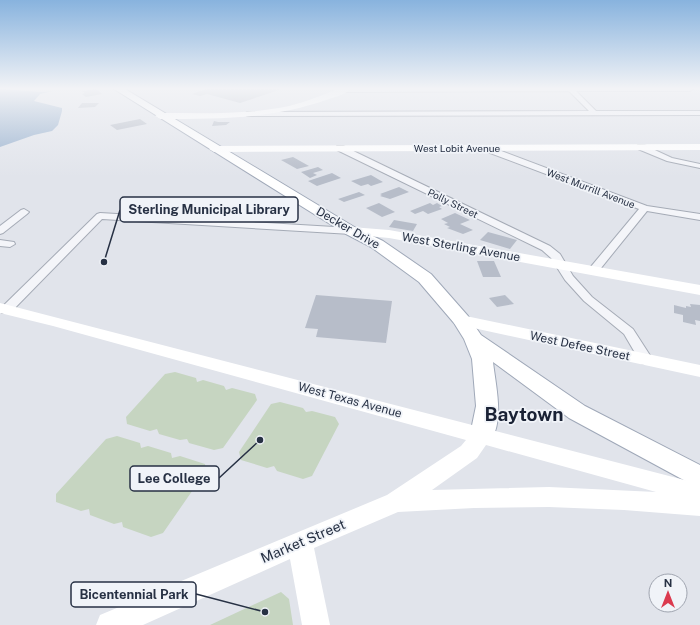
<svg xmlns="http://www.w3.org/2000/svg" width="700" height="625" font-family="'Public Sans',sans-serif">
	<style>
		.green { fill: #c6d5c1 }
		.water { fill: #98b1ce }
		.building { fill: #b7bdc9 }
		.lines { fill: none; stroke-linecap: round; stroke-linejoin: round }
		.street-casing { stroke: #a5abb6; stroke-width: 2 }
		.primary-casing { stroke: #9fa8b8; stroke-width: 2 }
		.street { fill: #f4f5f9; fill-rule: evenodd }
		.secondary { fill: #fff; fill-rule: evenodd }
		.primary { fill: #fff; fill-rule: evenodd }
		.labels { text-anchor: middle; stroke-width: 3.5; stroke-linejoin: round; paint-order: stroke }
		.far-street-label { font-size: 10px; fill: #273144; stroke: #f0f3f8 }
		.street-label { font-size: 12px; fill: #273144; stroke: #f0f3f8 }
		.near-street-label { font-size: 14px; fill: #273144; stroke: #f0f3f8 }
		.near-district-label { font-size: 19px; font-weight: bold; fill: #1a2235; stroke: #f0f3f8 }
		.leader { fill: none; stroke: #273144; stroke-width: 1.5 }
		.callout-dot { fill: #273144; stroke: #f0f3f8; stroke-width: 1.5 }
		.callout { fill: #f0f3f8; stroke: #273144; stroke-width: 1.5 }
		.callout-label { font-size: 13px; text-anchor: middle; font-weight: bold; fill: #273144 }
	</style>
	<rect width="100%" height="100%" fill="#e1e4eb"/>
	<g class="green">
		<polygon points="175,372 196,378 197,382 203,380 224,386 226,390 232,388 255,394 257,400 223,448 214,450 189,443 187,439 180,440 159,434 157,429 150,431 127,424 126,417 165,374"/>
		<polygon points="280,402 303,408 306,412 312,411 335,417 339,424 312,476 303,479 277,471 274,466 267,468 241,460 239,452 271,404"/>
		<polygon points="117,436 140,443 141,448 148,446 171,453 172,458 180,456 205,464 206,471 163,533 151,537 123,527 122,522 114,524 90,515 89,509 81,511 56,502 56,494 106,439"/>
		<polygon points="281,592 289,599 293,625 210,625"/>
	</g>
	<polygon class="water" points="0,89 42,92 53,91 40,94 34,101 62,108 62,111 58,125 52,131 34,135 0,147"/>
	<g class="building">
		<polygon points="96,89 102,94 86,97 82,94 85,93 82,91"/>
		<polygon points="206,89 279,89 279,90 240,103 207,94 200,96 192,94"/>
		<polygon points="82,103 99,103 95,107 78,108"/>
		<polygon points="140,119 147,124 117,130 110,125"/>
		<polygon points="214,121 218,122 230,122 226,125 212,126"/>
		<polygon points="293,157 309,166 297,169 281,160"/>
		<polygon points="318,167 323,170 313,173 317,175 310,178 301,172"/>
		<polygon points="332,173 341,178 317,186 308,181"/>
		<polygon points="371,175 383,182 371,186 368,184 361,186 351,181"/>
		<polygon points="399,187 409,192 390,199 380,196 382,195 380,194"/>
		<polygon points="359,192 365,195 344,202 338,199"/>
		<polygon points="379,203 395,212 382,217 366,208"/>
		<polygon points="430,203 433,205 437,203 442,206 439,207 442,209 428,214 423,211 415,214 410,211"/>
		<polygon points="455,213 470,220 460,224 473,230 463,234 447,228 450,227 444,224 448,223 441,219"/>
		<polygon points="394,220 417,224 413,231 389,227"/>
		<polygon points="488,232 517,240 510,249 480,240"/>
		<polygon points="477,261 494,261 501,277 483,277"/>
		<polygon points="316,295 392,301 386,343 316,337 318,329 305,328"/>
		<polygon points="505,295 514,304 497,307 489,298"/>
		<polygon points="690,304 700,305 700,321 695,320 696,325 683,322 683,315 674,313 674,305 686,308 686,306 691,307"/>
	</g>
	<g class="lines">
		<defs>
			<g id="street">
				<polygon points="341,89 693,89 690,91 576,91 596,111 700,111 700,115 247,116 244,114 247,112 589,111 569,91 344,92"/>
				<polygon points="638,145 644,145 672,158 700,164 700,168 667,161 638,149"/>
				<polygon points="337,146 343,146 550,246 560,254 573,276 592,297 633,329 653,360 651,363 646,364 641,363 624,334 584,301 565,280 551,258 542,250 337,150"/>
				<polygon points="482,146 488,146 647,206 700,214 700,220 647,211 597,273 589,273 588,271 589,269 639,209 482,150"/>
				<polygon points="24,209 29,212 27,214 3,233 0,234 0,226 21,210"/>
				<polygon points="100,213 351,228 356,231 351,234 102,219 10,313 2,313 0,310 2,307 97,214"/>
				<polygon points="0,240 14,242 15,244 10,247 0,246"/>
			</g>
			<path id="primary" d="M114,89H125L356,228L383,241L431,274L468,316L481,335L585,406L700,465V487L691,484L569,418L493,362C496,388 504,418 491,441L482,444L473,441L470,435L476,406L472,359L464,339L454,323L419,282L371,247L346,234Z"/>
		</defs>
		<use href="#street" class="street-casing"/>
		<use href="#primary" class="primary-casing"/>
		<use href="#street" class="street"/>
		<g class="secondary">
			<path d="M338,89H351C345,95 334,97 326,100C272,119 217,119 160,119L155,116L160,113C203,113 246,115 289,106C306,102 322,95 338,89Z"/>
			<polygon points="700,144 700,150 214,152 209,149 214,146"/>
			<polygon points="351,227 389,230 700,285 700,295 389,238 346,234 344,231 346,228"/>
			<path d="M0,303L700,484V516L624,510L549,507L474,508L398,512L314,548L330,625H302L290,559L143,625H96L100,615L387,495L461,446L466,440L53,326L0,313ZM486,445L656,492L549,487L432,490L477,458Z"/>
			<polygon points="461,315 700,365 700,377 455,324 452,320 455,316"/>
		</g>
		<use href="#primary" class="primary"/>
	</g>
	<linearGradient id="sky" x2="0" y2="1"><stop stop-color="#88b3de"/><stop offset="0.5" stop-color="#f2f3f6"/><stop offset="1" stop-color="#f2f3f6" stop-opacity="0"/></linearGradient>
	<rect width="700" height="177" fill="url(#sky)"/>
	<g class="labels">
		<g class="far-street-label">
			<text x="457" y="152">West Lobit Avenue</text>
			<text transform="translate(591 188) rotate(21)" y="4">West Murrill Avenue</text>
			<text transform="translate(453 203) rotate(26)" y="4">Polly Street</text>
		</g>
		<g class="street-label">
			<text transform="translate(348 228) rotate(30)" y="4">Decker Drive</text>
			<text transform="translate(461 247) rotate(10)" y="4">West Sterling Avenue</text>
			<text transform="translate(580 346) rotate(12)" y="4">West Defee Street</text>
			<text transform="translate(350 400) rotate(15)" y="4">West Texas Avenue</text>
		</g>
		<g class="near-street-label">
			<text transform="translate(303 541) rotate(-23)" y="5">Market Street</text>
		</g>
		<g class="near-district-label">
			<text x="524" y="421">Baytown</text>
		</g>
	</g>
	<path class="leader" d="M104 262L120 210M260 440L219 478M265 612L196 594"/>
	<g class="callout-dot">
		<circle cx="104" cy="262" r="4"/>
		<circle cx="260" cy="440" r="4"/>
		<circle cx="265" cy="612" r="4"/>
	</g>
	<g class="callout">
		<rect x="120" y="197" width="178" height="25" rx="4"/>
		<rect x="130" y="466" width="89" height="25" rx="4"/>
		<rect x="71" y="582" width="125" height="25" rx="4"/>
	</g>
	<g class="callout-label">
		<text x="209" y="214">Sterling Municipal Library</text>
		<text x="174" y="483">Lee College</text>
		<text x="134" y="599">Bicentennial Park</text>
	</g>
	<g transform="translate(668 593)"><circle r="19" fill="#f0f3f8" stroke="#a0a5b0"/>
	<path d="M0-3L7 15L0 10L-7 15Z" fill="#db3a4f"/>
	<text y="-6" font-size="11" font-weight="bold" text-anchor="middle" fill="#273144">N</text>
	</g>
</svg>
